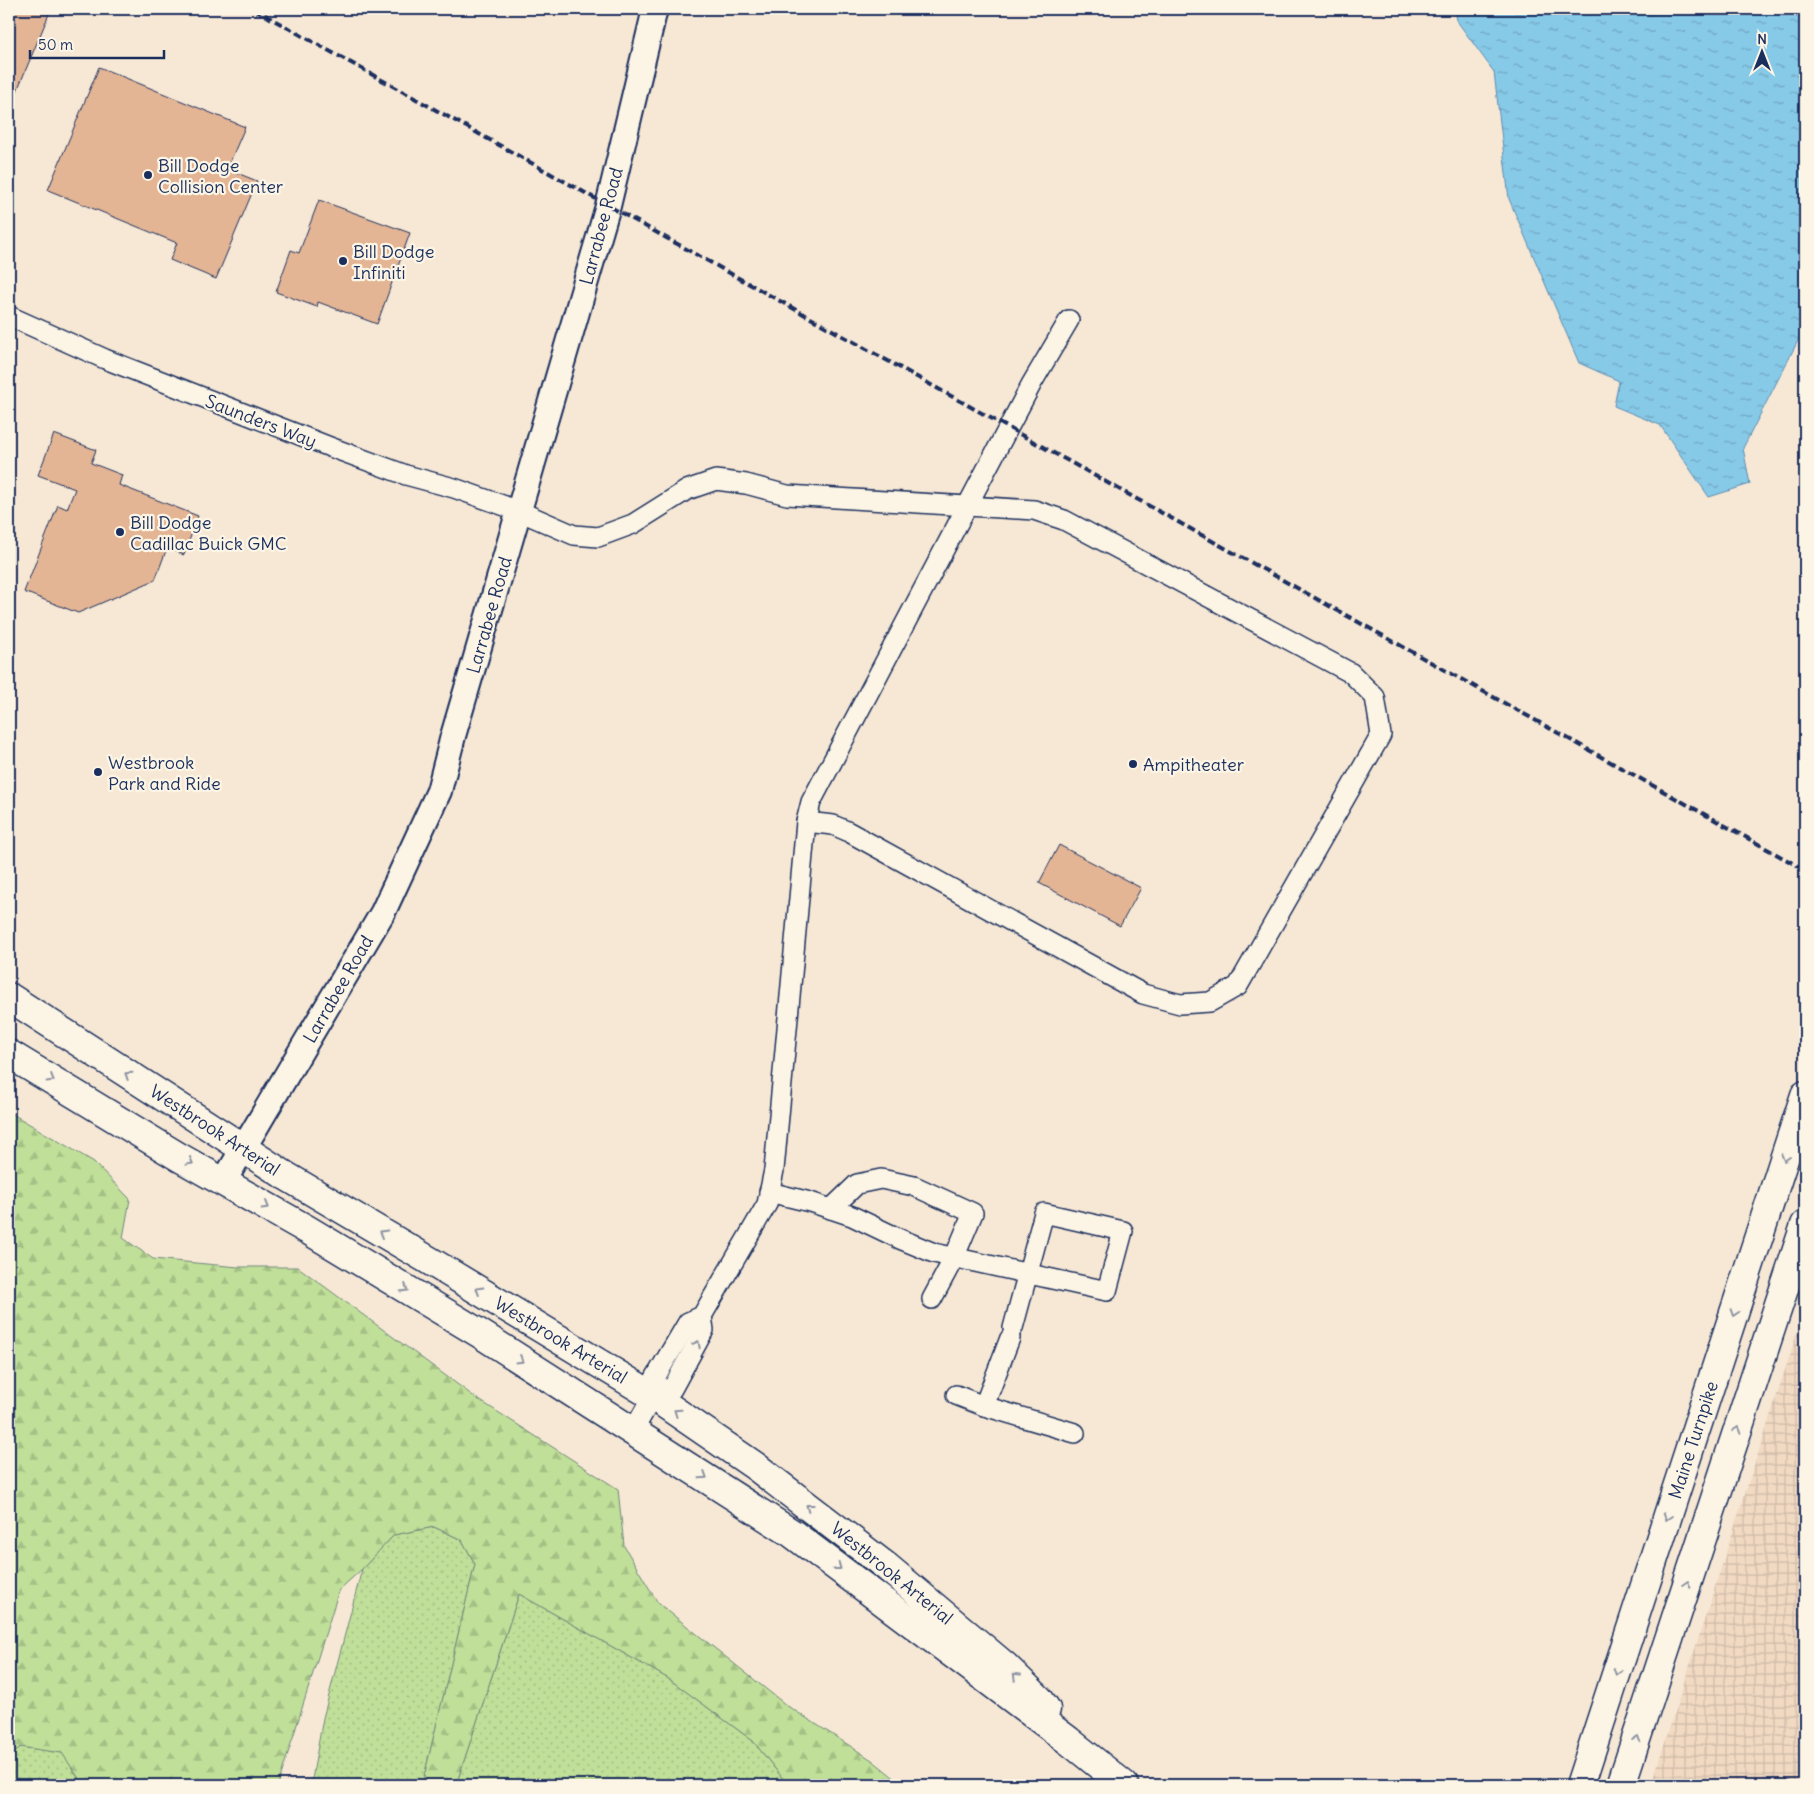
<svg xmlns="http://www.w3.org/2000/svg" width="1814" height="1794" font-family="Delius,sans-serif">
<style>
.industrial{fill:url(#industrial-grid)}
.grass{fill:url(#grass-dots);stroke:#6e877b}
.forest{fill:url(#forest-firs);stroke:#6e877b}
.water{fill:url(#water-ripples);stroke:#5c8cb1}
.building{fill:#e4b594;stroke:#1b2f5e}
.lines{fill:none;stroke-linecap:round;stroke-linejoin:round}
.minor-casing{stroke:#1b2f5e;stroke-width:22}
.major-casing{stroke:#1b2f5e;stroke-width:28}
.highway-casing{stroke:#1b2f5e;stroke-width:31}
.minor{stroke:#fcf5e5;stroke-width:19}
.major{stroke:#fcf5e5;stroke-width:24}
.highway{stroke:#fcf5e5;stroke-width:28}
.rail{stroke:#1b2f5e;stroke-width:4;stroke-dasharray:8 4;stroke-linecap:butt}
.oneway{stroke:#8c92a2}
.poi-dot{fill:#1b2f5e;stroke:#fcf5e5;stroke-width:2}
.labels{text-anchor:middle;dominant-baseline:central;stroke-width:4.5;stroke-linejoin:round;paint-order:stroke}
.poi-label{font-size:18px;fill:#1b2f5e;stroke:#fcf5e5;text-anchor:start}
.street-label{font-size:18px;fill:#1b2f5e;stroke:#fcf5e5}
</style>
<defs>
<pattern id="industrial-grid" width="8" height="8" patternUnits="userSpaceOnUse" patternTransform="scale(1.25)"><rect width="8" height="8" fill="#f1d9c2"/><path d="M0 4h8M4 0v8" fill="none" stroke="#cebba9"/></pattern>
<pattern id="grass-dots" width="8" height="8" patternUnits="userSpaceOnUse" patternTransform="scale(1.25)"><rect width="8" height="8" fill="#c0df98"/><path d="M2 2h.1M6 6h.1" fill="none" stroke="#a4c085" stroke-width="1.8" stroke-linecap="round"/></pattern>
<pattern id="forest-firs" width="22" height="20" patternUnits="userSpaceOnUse" patternTransform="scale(1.25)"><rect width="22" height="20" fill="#c0df98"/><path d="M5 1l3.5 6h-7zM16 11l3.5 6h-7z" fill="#a4c085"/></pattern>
<pattern id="water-ripples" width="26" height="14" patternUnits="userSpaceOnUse" patternTransform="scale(1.25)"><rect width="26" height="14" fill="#87cae8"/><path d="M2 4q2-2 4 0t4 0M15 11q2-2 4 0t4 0" fill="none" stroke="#6ea4bf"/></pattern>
</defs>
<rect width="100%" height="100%" fill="#f7e8d5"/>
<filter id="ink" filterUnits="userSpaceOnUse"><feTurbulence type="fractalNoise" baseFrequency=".02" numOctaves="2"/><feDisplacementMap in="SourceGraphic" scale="10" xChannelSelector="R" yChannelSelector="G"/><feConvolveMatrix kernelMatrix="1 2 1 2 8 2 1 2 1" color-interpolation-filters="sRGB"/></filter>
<g filter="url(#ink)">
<polygon class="industrial" points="1805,1308 1805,1785 1651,1785"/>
<g class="grass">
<polygon points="434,1527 462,1540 475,1564 422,1785 311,1785 323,1718 362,1569 394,1535"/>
<polygon points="519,1594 669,1679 753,1741 788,1785 456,1785"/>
<polygon points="20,1747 63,1753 80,1781 79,1785 9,1785 9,1759"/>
</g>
<polygon class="forest" points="9,1112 94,1162 130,1199 123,1238 153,1259 238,1267 298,1267 476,1398 618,1489 624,1546 658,1603 786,1705 872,1760 903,1785 788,1785 753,1741 669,1679 519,1594 456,1785 422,1785 475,1564 462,1540 434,1527 394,1535 362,1569 339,1590 278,1785 79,1785 80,1780 62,1753 20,1747 9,1759"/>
<polygon class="water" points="1455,9 1805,9 1805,327 1743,448 1750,484 1709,497 1660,425 1614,406 1619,381 1579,363 1509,199 1494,72 1457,21"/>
<g class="building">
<polygon points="9,9 37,9 49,14 9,110"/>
<polygon points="99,67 245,127 227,169 257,181 216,279 170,260 177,243 48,190"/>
<polygon points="319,200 410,233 377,324 318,302 317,307 276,292 291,250 299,253"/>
<polygon points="54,434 96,450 91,463 122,475 119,485 198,516 184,555 167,548 155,580 78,613 24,592 58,505 67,509 75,489 38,475"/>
<polygon points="1059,845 1141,888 1120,926 1039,883"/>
<polygon points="1785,1780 1801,1785 1783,1785"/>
</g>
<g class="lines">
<defs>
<g id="minor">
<polyline points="9,316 105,359 330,447 406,475 454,488 519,511 574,535 598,537 633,524 687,490 716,480 746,484 787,495 1034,510 1064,520 1351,673 1375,697 1381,735 1238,986 1210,1002 1180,1004 1143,994 847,831 833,825 806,822"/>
<polyline points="769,1192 810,1202 852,1216 900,1239 934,1253 1107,1291 1123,1231 1044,1213 1013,1328"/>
<polyline points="831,1209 857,1184 881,1179 914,1186 973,1213 954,1258 932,1299"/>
<polyline points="1010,1338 984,1406 1075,1433"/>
<polyline points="659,1389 655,1378 688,1322 702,1316 767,1204 774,1170 806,822 811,802 1032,383 1069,320"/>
<polyline points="956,1395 984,1406"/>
<polyline points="633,1431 653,1396 659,1389 672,1389 704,1330 702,1316"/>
</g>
<polyline id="major" points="224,1181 383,912 439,791 453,736 608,206 655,9"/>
<g id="highway">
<polyline points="9,997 286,1176 425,1258 653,1396 755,1466 887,1567 1005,1666 1039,1699 1046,1709"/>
<polyline points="9,1054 179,1157 308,1230 479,1333 793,1534 1069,1741 1124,1785"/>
<polyline points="1580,1785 1805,1095"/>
<polyline points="1621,1785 1805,1225"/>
</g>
</defs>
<use href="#minor" class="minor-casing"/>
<use href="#major" class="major-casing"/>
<use href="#highway" class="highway-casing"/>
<use href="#minor" class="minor"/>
<use href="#major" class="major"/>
<use href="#highway" class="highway"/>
<polyline class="rail" points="254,9 1805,870"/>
</g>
<defs><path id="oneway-chevron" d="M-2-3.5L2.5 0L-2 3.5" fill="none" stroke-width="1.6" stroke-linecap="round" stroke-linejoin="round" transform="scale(1.25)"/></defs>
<g class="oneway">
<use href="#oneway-chevron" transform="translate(128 1075) rotate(-147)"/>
<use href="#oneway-chevron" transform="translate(51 1079) rotate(31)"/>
<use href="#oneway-chevron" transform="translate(1785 1158) rotate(108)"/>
<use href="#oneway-chevron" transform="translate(190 1162) rotate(29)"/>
<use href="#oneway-chevron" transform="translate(266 1206) rotate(30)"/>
<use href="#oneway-chevron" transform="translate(383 1233) rotate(-150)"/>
<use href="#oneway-chevron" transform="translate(405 1289) rotate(31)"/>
<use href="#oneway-chevron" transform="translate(479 1290) rotate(-149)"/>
<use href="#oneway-chevron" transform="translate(1734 1313) rotate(108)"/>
<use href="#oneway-chevron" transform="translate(697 1344) rotate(-62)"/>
<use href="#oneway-chevron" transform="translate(520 1360) rotate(32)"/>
<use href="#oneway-chevron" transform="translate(677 1412) rotate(-145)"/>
<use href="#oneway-chevron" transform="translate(1737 1430) rotate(-72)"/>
<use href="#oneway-chevron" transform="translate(704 1476) rotate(33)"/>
<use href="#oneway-chevron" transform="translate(809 1507) rotate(-143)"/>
<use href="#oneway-chevron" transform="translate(1667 1517) rotate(108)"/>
<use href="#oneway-chevron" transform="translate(838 1567) rotate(37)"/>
<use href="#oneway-chevron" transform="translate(1687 1584) rotate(-72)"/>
<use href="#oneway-chevron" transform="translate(1617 1672) rotate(108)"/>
<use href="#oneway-chevron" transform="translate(1016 1676) rotate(-136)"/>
<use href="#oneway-chevron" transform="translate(1637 1739) rotate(-72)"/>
</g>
</g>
<g class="poi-dot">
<circle cx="148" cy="175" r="5"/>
<circle cx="343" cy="261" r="5"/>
<circle cx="120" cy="532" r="5"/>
<circle cx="1133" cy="764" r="5"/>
<circle cx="98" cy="772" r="5"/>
</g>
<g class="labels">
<g class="poi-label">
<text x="158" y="165">Bill Dodge<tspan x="158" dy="21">Collision Center</tspan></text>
<text x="353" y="251">Bill Dodge<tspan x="353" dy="21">Infiniti</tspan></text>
<text x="130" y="522">Bill Dodge<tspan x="130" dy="21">Cadillac Buick GMC</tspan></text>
<text x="108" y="762">Westbrook<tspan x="108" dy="21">Park and Ride</tspan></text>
<text x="1143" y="764">Ampitheater</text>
</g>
<g class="street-label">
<text transform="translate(601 226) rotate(-75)">Larrabee Road</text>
<text transform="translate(261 421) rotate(21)">Saunders Way</text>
<text transform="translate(489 615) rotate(-74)">Larrabee Road</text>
<text transform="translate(338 989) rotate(-60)">Larrabee Road</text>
<text transform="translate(215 1130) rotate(33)">Westbrook Arterial</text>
<text transform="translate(561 1340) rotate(31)">Westbrook Arterial</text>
<text transform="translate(1693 1440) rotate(-72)">Maine Turnpike</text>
<text transform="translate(892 1573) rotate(39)">Westbrook Arterial</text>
</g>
</g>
<rect width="1814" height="1794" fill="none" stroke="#fcf5e5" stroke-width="30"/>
<rect x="15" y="15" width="1784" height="1764" fill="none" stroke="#1b2f5e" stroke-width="2" filter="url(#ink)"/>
<g transform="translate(1762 52)" stroke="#fcf5e5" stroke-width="4" paint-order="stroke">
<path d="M0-4L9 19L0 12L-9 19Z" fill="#1b2f5e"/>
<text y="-8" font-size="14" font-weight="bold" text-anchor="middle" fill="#1b2f5e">N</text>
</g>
<path d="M30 50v8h134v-8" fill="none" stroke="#1b2f5e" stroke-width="2.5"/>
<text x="38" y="50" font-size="15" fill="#1b2f5e" stroke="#fcf5e5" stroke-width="4" paint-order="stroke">50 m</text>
</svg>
